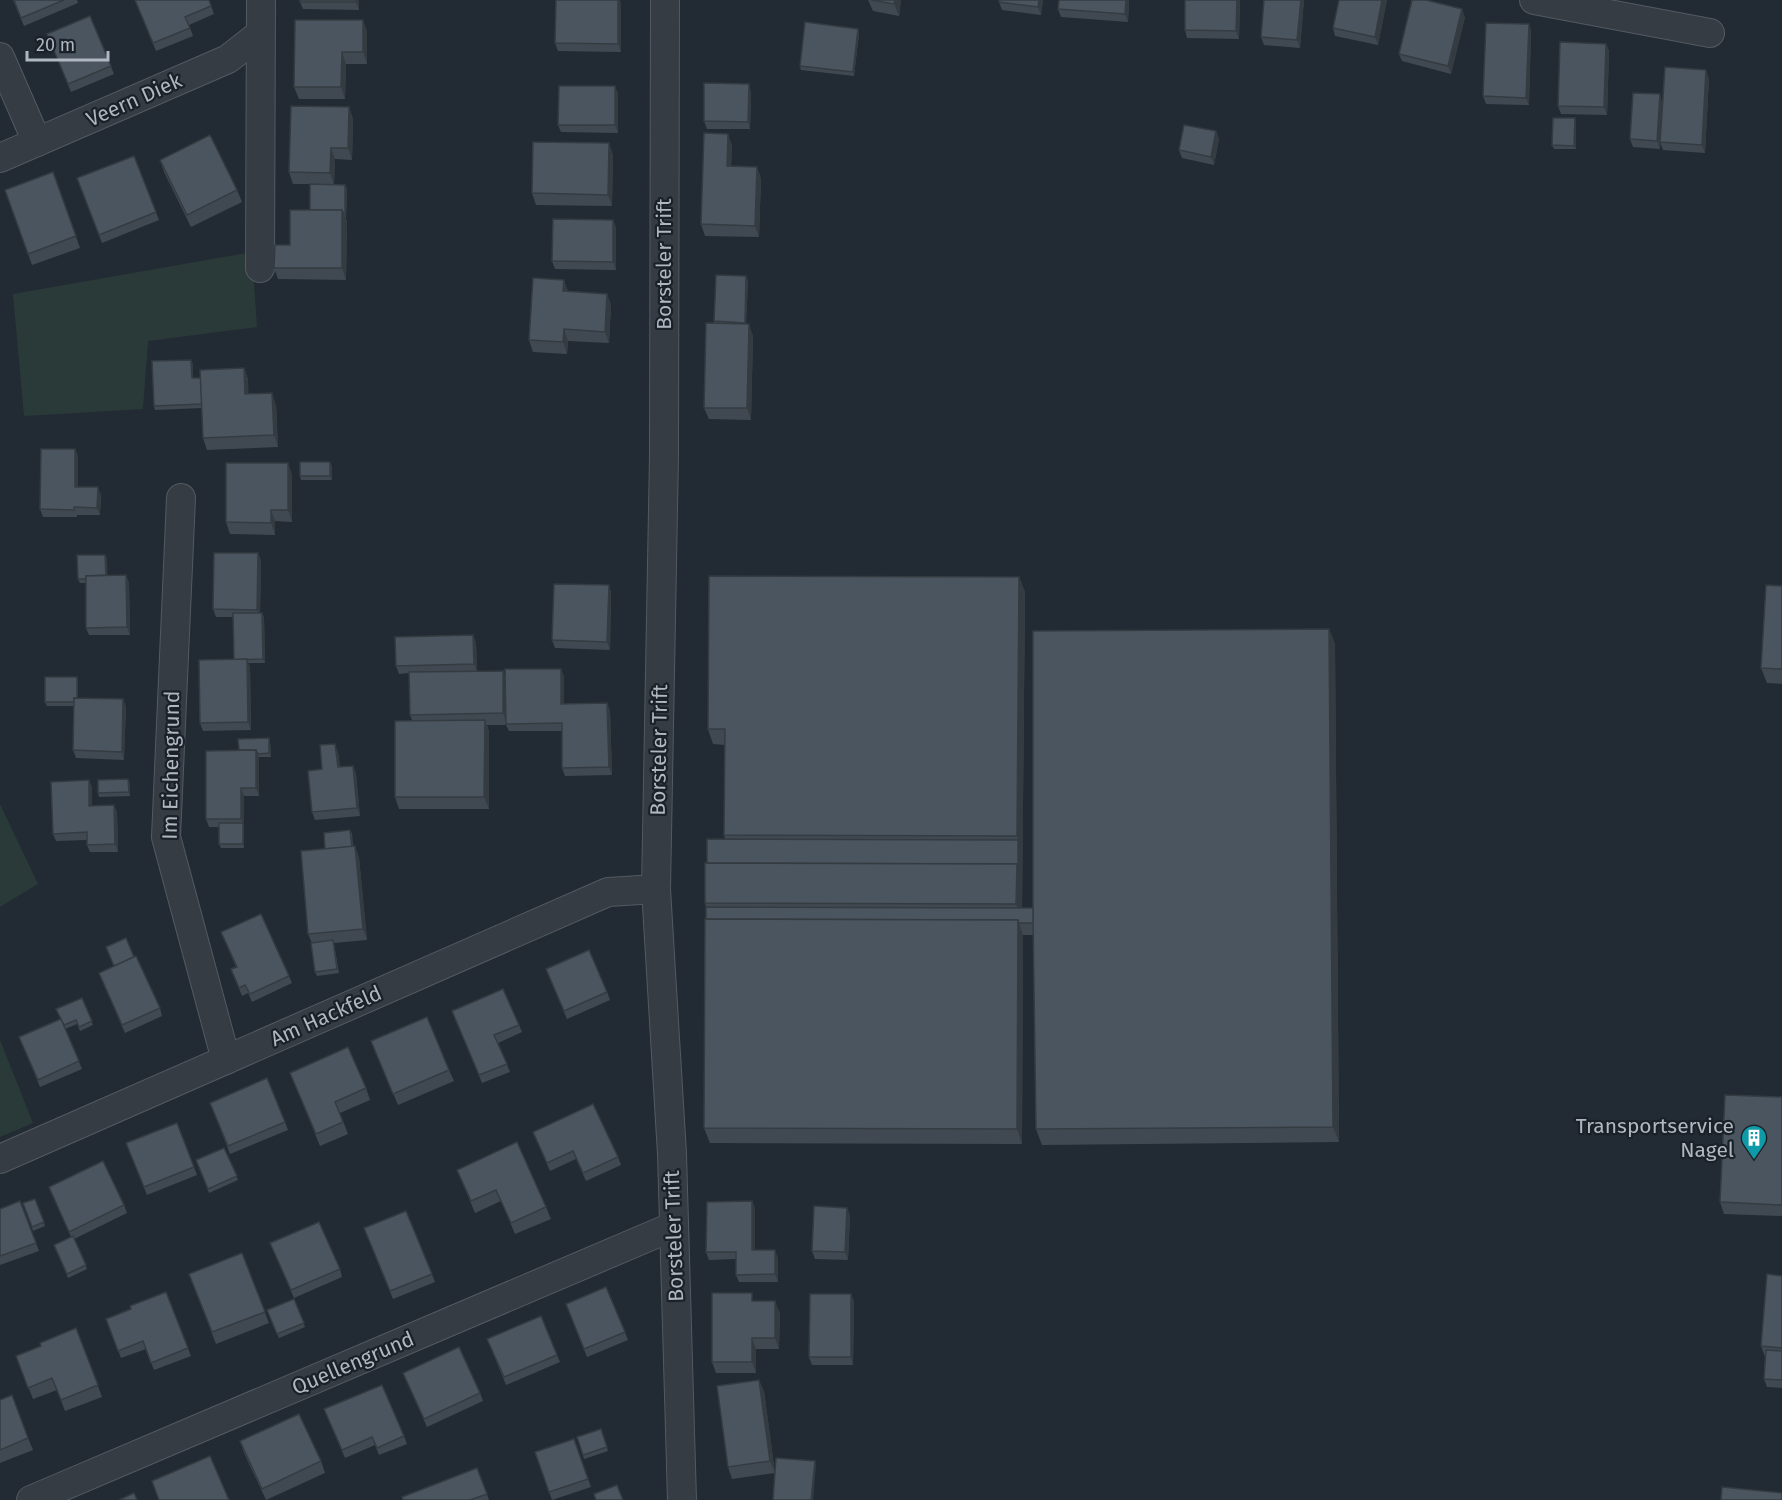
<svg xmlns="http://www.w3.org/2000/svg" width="1782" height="1500" font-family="'Fira Sans',sans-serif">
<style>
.green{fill:#2a3a39}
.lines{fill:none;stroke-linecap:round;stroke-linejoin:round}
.minor-casing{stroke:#535a62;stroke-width:30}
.minor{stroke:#353c44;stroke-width:28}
.wall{fill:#404952}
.shaded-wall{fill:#343c42}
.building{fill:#4b555f;stroke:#343c42;stroke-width:1.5}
.labels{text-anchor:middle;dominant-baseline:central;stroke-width:4.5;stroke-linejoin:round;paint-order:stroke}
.street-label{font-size:21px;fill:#afb7c1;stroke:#1b2129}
.poi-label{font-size:21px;fill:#afb7c1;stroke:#1b2129;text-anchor:end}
</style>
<rect width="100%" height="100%" fill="#222a33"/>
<g class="green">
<polygon points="252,252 257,327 148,341 143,409 24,416 13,294"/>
<polygon points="0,804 38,884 0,907"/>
<polygon points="0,1040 33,1123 0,1137"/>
</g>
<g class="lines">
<defs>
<g id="minor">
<polyline points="665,0 664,455 656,889 672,1154 682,1500"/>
<polyline points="1534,0 1710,33"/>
<polyline points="0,57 37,142"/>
<polyline points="0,158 228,59 260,34"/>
<polyline points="260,268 261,0"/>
<polyline points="181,498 166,837 226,1060"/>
<polyline points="0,1159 608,892 656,889"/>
<polyline points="31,1500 674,1226"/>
</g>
</defs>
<use href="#minor" class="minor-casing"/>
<use href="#minor" class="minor"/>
</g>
<g class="wall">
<polygon points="13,0 77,0 78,3 24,26"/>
<polygon points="135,0 209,0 214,14 189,25 193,36 156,51"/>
<polygon points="359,0 359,10 303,9 300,2"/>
<polygon points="868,0 901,0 899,16 873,11"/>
<polygon points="999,0 1043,0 1041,15 1002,10 999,2"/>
<polygon points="1129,0 1128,22 1061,17 1058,9"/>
<polygon points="1240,0 1239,39 1187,38 1185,30"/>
<polygon points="1264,0 1304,0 1300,48 1264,45 1261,37"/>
<polygon points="1339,0 1387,0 1378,45 1335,36 1333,28"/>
<polygon points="621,4 621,52 558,51 555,43"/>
<polygon points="90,16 114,74 71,92 50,41"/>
<polygon points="1465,17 1451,74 1402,61 1399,54"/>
<polygon points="1529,24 1531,32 1529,105 1486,104 1483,96"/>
<polygon points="858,29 859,33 854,76 801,70 800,66"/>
<polygon points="367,31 367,64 346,64 345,99 299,99 294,87"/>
<polygon points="1606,44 1609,51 1607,115 1561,114 1558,106"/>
<polygon points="1709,78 1705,153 1663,150 1660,142"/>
<polygon points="615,86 618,94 618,133 561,132 558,125"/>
<polygon points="751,92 750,129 707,129 704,121"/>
<polygon points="1662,102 1660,149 1633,147 1630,139"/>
<polygon points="349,107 353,119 352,160 335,159 334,184 345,185 347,189 346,218 345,218 347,221 346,280 278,279 274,268 290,245 310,210 310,184 293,184 289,172"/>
<polygon points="1576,122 1576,149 1554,149 1552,145"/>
<polygon points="1216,131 1219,139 1214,165 1182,158 1179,150"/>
<polygon points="732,145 731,166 757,167 761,179 759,237 705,236 701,224"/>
<polygon points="613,155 612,206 536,205 532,193"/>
<polygon points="134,156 159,220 102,243 77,178"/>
<polygon points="160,160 237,190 242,202 191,227 164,172"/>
<polygon points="53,172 80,248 32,265 5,190"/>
<polygon points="613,220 616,228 616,270 555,269 552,261"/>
<polygon points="748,280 746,324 753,336 751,420 709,419 704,408 714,324 714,321"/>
<polygon points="568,291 607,294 611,305 609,343 568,341 567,354 533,352 529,340"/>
<polygon points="193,364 193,378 201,378 244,368 248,379 248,394 276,405 278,447 207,450 203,438 202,408 155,410 154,406"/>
<polygon points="75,449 78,457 78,487 101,495 100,515 77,515 77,517 43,517 40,509"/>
<polygon points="288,463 292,475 292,522 275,521 275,535 230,534 226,522"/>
<polygon points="332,466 332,480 301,480 300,476"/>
<polygon points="258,553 261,561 260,613 262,613 264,617 265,663 248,663 250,667 251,730 203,731 200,723 234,660 233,617 216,617 213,609"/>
<polygon points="107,558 107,575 126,575 129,583 130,635 89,635 86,628 86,583 80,583 78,579"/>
<polygon points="1019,577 1025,592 1022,908 1033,908 1329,629 1335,644 1339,1142 1042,1145 1036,1129 1034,935 1023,935 1022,1144 710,1143 704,1128 706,907 705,903 707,863 725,839 724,835 725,745 713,744 708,729"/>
<polygon points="609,585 611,593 610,650 555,648 552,640"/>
<polygon points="1782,586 1782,684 1767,683 1761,668"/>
<polygon points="473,635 476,643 477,671 503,671 505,678 561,669 564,677 564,704 607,703 610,711 612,775 565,776 562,768 562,731 509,731 506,725 487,725 489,732 489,809 399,809 395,797 412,720 410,715 409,673 399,674 396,666"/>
<polygon points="78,681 78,698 123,699 126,707 124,760 76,758 73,750 74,706 47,706 45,702"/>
<polygon points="269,738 270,742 271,757 259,757 259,796 244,796 244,848 221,848 219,844 219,827 209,827 206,819 239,750"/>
<polygon points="338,752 340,767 353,766 356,774 360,816 315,820 312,812 322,769"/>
<polygon points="89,780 92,788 92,806 114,805 117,813 118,852 90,852 87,845 87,840 56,841 53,834"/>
<polygon points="130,783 130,796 99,797 98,793"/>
<polygon points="350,830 352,834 353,846 355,846 359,858 367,940 334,943 339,973 317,976 315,972 312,943 308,934 325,849"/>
<polygon points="221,932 289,976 292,983 252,1002 248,993 242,996 231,969 236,967"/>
<polygon points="546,969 607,992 610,1000 567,1019"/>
<polygon points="99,973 160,1008 162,1016 125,1033"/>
<polygon points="82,998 93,1025 80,1031 77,1024 65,1029 82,1069 40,1087 19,1037 60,1019"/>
<polygon points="455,1019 519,1025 522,1032 498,1043 510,1072 482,1083"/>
<polygon points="371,1041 449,1070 454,1081 398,1105"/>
<polygon points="290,1073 366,1088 370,1100 340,1113 348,1134 320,1146"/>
<polygon points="1782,1097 1782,1216 1724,1214 1720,1202"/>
<polygon points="210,1103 285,1122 288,1130 230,1154"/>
<polygon points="177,1123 197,1175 147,1195 126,1143"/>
<polygon points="533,1132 618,1157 621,1165 586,1181 576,1159 550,1171"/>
<polygon points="224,1148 238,1180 209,1193 196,1160"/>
<polygon points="457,1170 546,1207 551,1219 515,1234 501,1201 475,1213"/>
<polygon points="49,1187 124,1205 127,1213 74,1239 87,1269 68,1278 54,1245 71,1237"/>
<polygon points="35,1199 45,1226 33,1231 23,1203"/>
<polygon points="20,1201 39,1251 0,1265 0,1209"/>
<polygon points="752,1201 755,1209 755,1250 778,1258 778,1282 739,1282 736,1275 736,1259 709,1260 706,1252"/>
<polygon points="847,1208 850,1216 848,1260 815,1259 812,1251"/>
<polygon points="406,1211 435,1282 393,1299 364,1228"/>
<polygon points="270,1243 340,1269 342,1277 294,1298"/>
<polygon points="242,1253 269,1323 216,1344 189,1274"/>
<polygon points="1782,1276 1782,1388 1767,1387 1764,1379 1765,1357 1761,1346"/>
<polygon points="166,1292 191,1356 154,1370 146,1349 121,1358 106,1319 131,1309"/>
<polygon points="851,1294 854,1302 853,1365 812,1365 809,1357"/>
<polygon points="294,1299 305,1327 279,1338 267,1310"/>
<polygon points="755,1301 780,1313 779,1349 756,1349 756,1373 716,1373 712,1362"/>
<polygon points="566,1304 625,1332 628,1340 587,1357"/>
<polygon points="76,1328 102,1397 65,1411 57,1390 33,1399 16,1356 41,1346"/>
<polygon points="490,1346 557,1355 560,1362 506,1385"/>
<polygon points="403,1373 480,1393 483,1401 427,1427"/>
<polygon points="764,1391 775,1473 732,1479 728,1467"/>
<polygon points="0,1400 28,1438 33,1450 0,1463"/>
<polygon points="324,1409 404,1436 407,1444 379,1455 375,1445 345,1458"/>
<polygon points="601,1429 608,1451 584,1459 577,1437"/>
<polygon points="574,1439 591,1487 552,1500 535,1452"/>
<polygon points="240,1441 321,1461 325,1473 266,1500 244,1453"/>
<polygon points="477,1468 489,1500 403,1500"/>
</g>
<g class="shaded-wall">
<polygon points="356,0 359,0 359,10 356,2"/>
<polygon points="618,0 620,0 621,4 621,52 618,44"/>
<polygon points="895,0 901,0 899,16 894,4"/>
<polygon points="1039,0 1043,0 1041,15 1038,7"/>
<polygon points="1126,0 1129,0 1128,22 1125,14"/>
<polygon points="1237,0 1240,0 1239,39 1236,31"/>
<polygon points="1301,0 1304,0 1300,48 1297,40"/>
<polygon points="1382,0 1387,0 1378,45 1375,37"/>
<polygon points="1462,9 1465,17 1451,74 1448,66"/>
<polygon points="363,20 367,31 367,64 363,52"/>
<polygon points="1529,24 1531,32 1529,105 1526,98"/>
<polygon points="858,29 859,33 854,76 853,72"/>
<polygon points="1606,44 1609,51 1607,115 1604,107"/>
<polygon points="342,52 346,64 345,99 341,87"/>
<polygon points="1706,70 1709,78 1705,153 1702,145"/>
<polygon points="749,84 751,92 750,129 748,122"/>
<polygon points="615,86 618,94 618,133 615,125"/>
<polygon points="1660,94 1662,102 1660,149 1657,141"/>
<polygon points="349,107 353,119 352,160 348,148"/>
<polygon points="1575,118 1576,122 1576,149 1574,146"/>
<polygon points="1216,131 1219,139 1214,165 1211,157"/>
<polygon points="728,134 732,145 731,178 727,166"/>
<polygon points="609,143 613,155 612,206 608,195"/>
<polygon points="331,148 335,159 334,185 330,173"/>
<polygon points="757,167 761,179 759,237 755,226"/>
<polygon points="345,185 347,189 346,218 345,214"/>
<polygon points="342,210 347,221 346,280 342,268"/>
<polygon points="613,220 616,228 616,270 613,262"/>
<polygon points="746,276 748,280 746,327 745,323"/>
<polygon points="564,280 568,291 563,291"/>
<polygon points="607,294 611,305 609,343 605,332"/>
<polygon points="749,324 753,336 751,420 747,408"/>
<polygon points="564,329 568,341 567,354 563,342"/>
<polygon points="191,360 193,364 193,382 192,378"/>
<polygon points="244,368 248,379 249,406 245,394"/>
<polygon points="272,393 276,405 278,447 274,435"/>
<polygon points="75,449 78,457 78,495 75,487"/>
<polygon points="330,462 332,466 332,480 330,476"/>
<polygon points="288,463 292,475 292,522 288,510"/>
<polygon points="98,487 101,495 100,515 97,508"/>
<polygon points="271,510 275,521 275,535 271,523"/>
<polygon points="258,553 261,561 260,617 257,610"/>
<polygon points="105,555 107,558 108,583 106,579"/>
<polygon points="126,575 129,583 130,635 127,627"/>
<polygon points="1019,577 1025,592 1022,919 1016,904 1018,840 1017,836"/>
<polygon points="609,585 611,593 610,650 607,642"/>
<polygon points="262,613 264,617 265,663 263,659"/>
<polygon points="1329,629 1335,644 1339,1142 1333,1127"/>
<polygon points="473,635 476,643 477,672 474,664"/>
<polygon points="247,659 250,667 251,730 248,722"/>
<polygon points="561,669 564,677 564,712 561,704"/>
<polygon points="503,671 507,682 507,725 503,713"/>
<polygon points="77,677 78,681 78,706 77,702"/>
<polygon points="123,699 126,707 124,760 122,752"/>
<polygon points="607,703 610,711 612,775 609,767"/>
<polygon points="485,720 489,732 489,809 484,797"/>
<polygon points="269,738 270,742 271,757 269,753"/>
<polygon points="335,744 338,752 341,775 338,767"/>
<polygon points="256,750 259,757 259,796 256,788"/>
<polygon points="353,766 356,774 360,816 357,808"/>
<polygon points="128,779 130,783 130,796 129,792"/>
<polygon points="89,780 92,788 92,814 89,806"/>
<polygon points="241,788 244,796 244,848 243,844 243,823 241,819"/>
<polygon points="114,805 117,813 118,852 115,844"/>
<polygon points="355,846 359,858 367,940 363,929"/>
<polygon points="1018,920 1023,935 1022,1144 1017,1129"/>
<polygon points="752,1201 755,1209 755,1258 752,1250"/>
<polygon points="847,1208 850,1216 848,1260 845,1252"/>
<polygon points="775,1250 778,1258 778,1282 775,1274"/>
<polygon points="851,1294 854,1302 853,1365 851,1357"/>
<polygon points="775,1301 780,1313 779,1349 775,1338"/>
<polygon points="752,1338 756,1349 756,1373 752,1362"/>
<polygon points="759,1380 764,1391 775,1473 770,1461"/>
<polygon points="815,1461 816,1465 813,1500 811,1500"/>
</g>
<g class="building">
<polygon points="14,0 64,0 21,18"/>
<polygon points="135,0 209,0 211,6 185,17 190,28 153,43"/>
<rect x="300" y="0" width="56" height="2"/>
<polygon points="556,0 618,0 618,44 555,43"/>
<polygon points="871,0 895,0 894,4"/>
<polygon points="999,0 1039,0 1038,7 999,2"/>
<polygon points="1059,0 1126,0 1125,14 1058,9"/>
<polygon points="1185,0 1237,0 1236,31 1185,30"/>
<polygon points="1264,0 1301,0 1297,40 1261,37"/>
<polygon points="1339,0 1382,0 1375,37 1333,28"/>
<polygon points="1412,0 1426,0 1462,9 1448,66 1399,54"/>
<polygon points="90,16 111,66 68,84 47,34"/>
<polygon points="295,20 363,20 363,52 342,52 341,87 294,87"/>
<polygon points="805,22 858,29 853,72 800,66"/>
<polygon points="1486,23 1529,24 1526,98 1483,96"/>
<polygon points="1560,42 1606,44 1604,107 1558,106"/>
<polygon points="1665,67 1706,70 1702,145 1660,142"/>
<polygon points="704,83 749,84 748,122 704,121"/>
<polygon points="559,86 615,86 615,125 558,125"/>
<polygon points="1633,93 1660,94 1657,141 1630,139"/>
<polygon points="291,106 349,107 348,148 331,148 330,173 289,172"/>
<polygon points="1553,118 1575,118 1574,146 1552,145"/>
<polygon points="1184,125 1216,131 1211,157 1179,150"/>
<polygon points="704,133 728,134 727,166 757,167 755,226 701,224"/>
<polygon points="210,135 237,190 187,215 160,160"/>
<polygon points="533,142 609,143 608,195 532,193"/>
<polygon points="134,156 156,212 99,235 77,178"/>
<polygon points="53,172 76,236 28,254 5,190"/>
<polygon points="310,184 345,185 345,214 344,214 342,210 310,210"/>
<polygon points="290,210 342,210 342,268 274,268 275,245 290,245"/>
<polygon points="553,219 613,220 613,262 552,261"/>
<polygon points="716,275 746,276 745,323 714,321"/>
<polygon points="533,278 564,280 563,291 607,294 605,332 564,329 563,342 529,340"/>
<polygon points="706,323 749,324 747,408 704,408"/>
<polygon points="191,360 192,378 201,378 202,404 154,406 152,361"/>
<polygon points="244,368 245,394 272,393 274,435 203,438 200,370"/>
<polygon points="41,449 75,449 75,487 98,487 97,508 74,507 74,510 40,509"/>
<rect x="300" y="462" width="30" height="14"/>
<polygon points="226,463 288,463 288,510 271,510 271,523 226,522"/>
<polygon points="214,553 258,553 257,610 213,609"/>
<polygon points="77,555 105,555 106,575 86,576 86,579 78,579"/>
<polygon points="126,575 127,627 86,628 86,576"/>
<polygon points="709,576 1019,577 1017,836 724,835 725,729 708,729"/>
<polygon points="554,584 609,585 607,642 552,640"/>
<polygon points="1766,585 1782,586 1782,669 1761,668"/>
<polygon points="233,613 262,613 263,659 234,660"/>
<polygon points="1329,629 1333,1127 1036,1129 1033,920 1033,631"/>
<polygon points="473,635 474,664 396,666 395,637"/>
<polygon points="247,659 248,722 200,723 199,660"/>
<polygon points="505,669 561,669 561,704 607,703 609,767 562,768 562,723 506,724"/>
<polygon points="503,671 503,713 410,715 409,672"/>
<polygon points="45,677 77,677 77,698 74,698 74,702 45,702"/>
<polygon points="74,698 123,699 122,752 73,750"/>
<polygon points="485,720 484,797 395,797 395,721"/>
<polygon points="269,738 269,753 258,754 256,750 239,750 238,739"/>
<polygon points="335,744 338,767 353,766 357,808 312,812 308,771 322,769 320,745"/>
<polygon points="256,750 256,788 241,788 241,819 206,819 206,751"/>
<polygon points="128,779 129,792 98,793 98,780"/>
<polygon points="89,780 89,806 114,805 115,844 87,845 87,832 53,834 51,782"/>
<rect x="219" y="823" width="24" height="21"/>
<polygon points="350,830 352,847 325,849 324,833"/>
<polygon points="707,839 1018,840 1018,868 1017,864 707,863"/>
<polygon points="355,846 363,929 308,934 301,851"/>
<polygon points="705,863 1017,864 1016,904 705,903"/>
<polygon points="706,907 1033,908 1033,923 1019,923 1018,920 706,919"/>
<polygon points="261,914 289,976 250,994 245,985 239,988 231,969 237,967 221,932"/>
<polygon points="705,919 1018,920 1017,1129 704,1128"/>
<polygon points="126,938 134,957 114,966 106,947"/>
<polygon points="333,940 337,969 315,972 311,943"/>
<polygon points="589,950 607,992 564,1011 546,969"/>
<polygon points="136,956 160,1008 122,1025 99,973"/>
<polygon points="503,989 519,1025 494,1035 507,1064 479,1075 452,1011"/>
<polygon points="82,998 92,1021 79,1027 76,1020 64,1025 56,1009"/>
<polygon points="427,1017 449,1070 393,1094 371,1041"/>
<polygon points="61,1019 79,1061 38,1080 19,1037"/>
<polygon points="348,1047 366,1088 335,1102 343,1122 316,1134 290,1073"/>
<polygon points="267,1078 285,1122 228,1146 210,1103"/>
<polygon points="1725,1095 1782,1097 1782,1205 1720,1202"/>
<polygon points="593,1104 618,1157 583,1173 573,1151 547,1163 533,1132"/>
<polygon points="177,1123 194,1167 144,1187 126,1143"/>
<polygon points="517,1142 546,1207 511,1223 496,1190 471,1201 457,1170"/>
<polygon points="224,1148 237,1176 208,1189 196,1160"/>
<polygon points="103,1161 124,1205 69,1232 49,1187"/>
<polygon points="35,1199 44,1222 32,1227 23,1203"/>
<polygon points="20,1201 36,1243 0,1256 0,1209"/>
<polygon points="752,1201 752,1250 775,1250 775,1274 736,1275 736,1252 706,1252 707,1202"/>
<polygon points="814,1206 847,1208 845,1252 812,1251"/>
<polygon points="406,1211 432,1274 390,1291 364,1228"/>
<polygon points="319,1222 340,1269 291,1290 270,1243"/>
<polygon points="73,1236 86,1265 67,1274 54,1245"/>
<polygon points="242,1253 265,1312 212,1332 189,1274"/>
<polygon points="1767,1274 1782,1276 1782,1348 1761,1346"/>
<polygon points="606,1287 625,1332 584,1349 566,1304"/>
<polygon points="166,1292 188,1348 151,1363 143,1341 118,1351 106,1319 131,1309 130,1306"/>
<polygon points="712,1293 752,1293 752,1301 775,1301 775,1338 752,1338 752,1362 712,1362"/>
<polygon points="810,1294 851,1294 851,1357 809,1357"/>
<polygon points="294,1299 304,1323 277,1334 267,1310"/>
<polygon points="541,1316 557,1355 504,1377 487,1339"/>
<polygon points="76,1328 98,1385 61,1400 52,1378 28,1388 16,1356 41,1346 40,1343"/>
<polygon points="459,1347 480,1393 424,1419 403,1373"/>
<polygon points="1766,1350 1782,1351 1782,1380 1764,1379"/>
<polygon points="759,1380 770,1461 728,1467 717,1386"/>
<polygon points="382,1385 404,1436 377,1448 372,1437 342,1450 324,1409"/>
<polygon points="12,1395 28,1438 0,1450 0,1400"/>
<polygon points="299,1414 321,1461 262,1489 240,1441"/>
<polygon points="601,1429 607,1447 583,1455 577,1437"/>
<polygon points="574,1439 588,1479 549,1492 535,1452"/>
<polygon points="210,1456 229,1500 159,1500 152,1481"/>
<polygon points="776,1458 815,1461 811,1500 773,1500"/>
<polygon points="477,1468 487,1494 470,1500 403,1500 402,1497"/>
<polygon points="617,1485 623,1500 596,1500 594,1494"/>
<polygon points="1722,1487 1782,1493 1782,1500 1721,1500"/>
<polygon points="134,1493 137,1500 119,1500"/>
</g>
<defs>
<symbol id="building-pin" viewBox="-11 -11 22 30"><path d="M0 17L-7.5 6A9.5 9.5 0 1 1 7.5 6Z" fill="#0f9aa8" stroke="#1b2129"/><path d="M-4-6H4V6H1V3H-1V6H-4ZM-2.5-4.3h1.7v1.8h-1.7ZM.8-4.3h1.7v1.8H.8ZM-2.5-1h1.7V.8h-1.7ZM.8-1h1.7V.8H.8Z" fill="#fff"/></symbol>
</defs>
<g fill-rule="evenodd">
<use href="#building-pin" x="1739" y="1123" width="30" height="40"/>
</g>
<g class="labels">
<g class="street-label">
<text transform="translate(134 100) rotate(-24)">Veern Diek</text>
<text transform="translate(664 264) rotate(-90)">Borsteler Trift</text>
<text transform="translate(659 750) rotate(-89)">Borsteler Trift</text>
<text transform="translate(171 765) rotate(-89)">Im Eichengrund</text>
<text transform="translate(326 1016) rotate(-24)">Am Hackfeld</text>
<text transform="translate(674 1236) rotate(-92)">Borsteler Trift</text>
<text transform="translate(353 1363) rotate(-23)">Quellengrund</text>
</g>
<g class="poi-label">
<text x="1734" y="1126">Transportservice<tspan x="1734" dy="24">Nagel</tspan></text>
</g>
</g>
<path d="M27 51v9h81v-9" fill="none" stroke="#afb7c1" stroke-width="3"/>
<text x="36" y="51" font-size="18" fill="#afb7c1" stroke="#1b2129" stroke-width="4.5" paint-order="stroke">20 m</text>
</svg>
